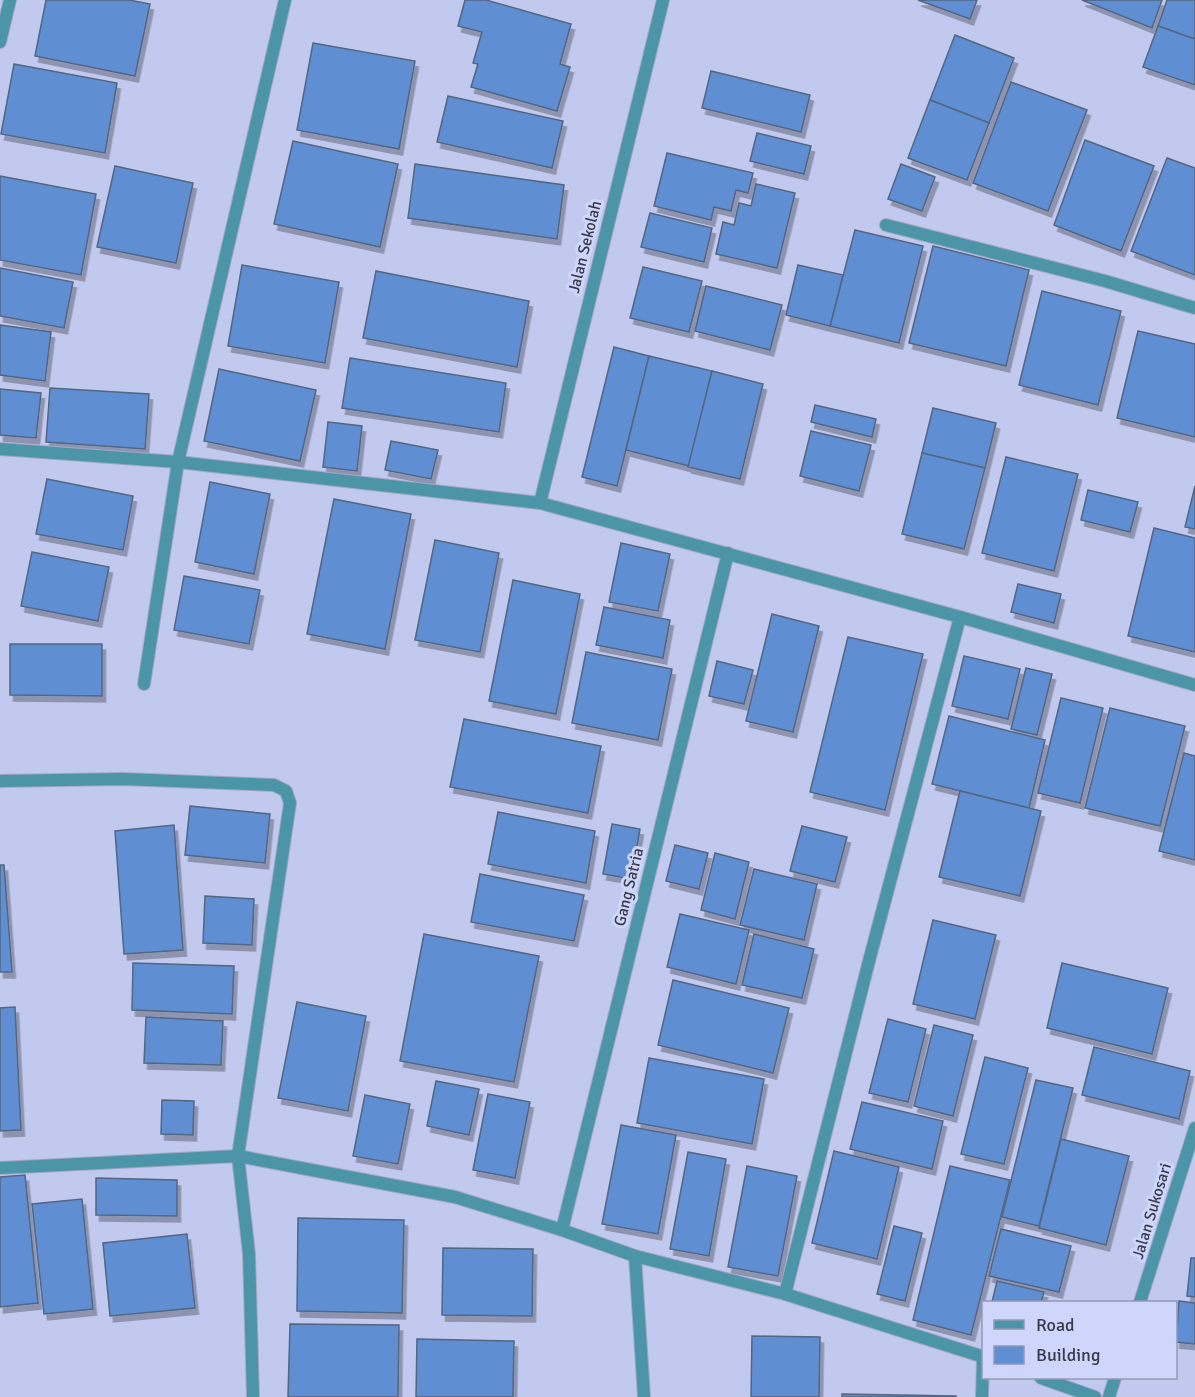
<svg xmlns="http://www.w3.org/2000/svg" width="1195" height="1397" font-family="Signika,sans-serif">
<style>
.building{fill:#608ed2;stroke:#526683;stroke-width:1.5;filter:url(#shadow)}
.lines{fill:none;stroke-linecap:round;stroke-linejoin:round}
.street-casing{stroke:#a1a7c7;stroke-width:14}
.street{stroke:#4c95a9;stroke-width:12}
.labels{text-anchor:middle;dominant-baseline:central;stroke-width:6;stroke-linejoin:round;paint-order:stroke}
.street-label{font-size:16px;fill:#383a4a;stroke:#cfd6fc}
</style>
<defs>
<filter id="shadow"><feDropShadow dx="3.5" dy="6" stdDeviation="0" flood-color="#0004"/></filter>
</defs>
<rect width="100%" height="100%" fill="#c2c9ee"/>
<g class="building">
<polygon points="46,0 129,0 150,4 135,76 35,56"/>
<polygon points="465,0 486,0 571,24 560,64 570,67 557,111 471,87 478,64 473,63 482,32 458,26"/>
<polygon points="918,0 977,0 970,19"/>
<polygon points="1082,0 1162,0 1152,28"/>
<polygon points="1167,0 1195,0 1195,39 1158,26"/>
<polygon points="1158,26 1195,39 1195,85 1143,67"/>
<polygon points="955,35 1014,58 989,123 930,100"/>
<polygon points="313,43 415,61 399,149 297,130"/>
<polygon points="14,64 117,83 105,153 1,134"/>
<polygon points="711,71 810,95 801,132 702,108"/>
<polygon points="1011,82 1087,110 1048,211 973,183"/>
<polygon points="448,96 563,121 552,168 437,142"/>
<polygon points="930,100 989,123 967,180 908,158"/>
<polygon points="757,133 811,146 804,174 750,161"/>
<polygon points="1085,140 1154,166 1121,251 1054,225"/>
<polygon points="293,141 398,164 380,247 274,224"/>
<polygon points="667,153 753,173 748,193 736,190 731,211 714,207 711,220 654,206"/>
<polygon points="1167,158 1195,168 1195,275 1131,251"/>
<polygon points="415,164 564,185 557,239 408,218"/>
<polygon points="901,164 935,177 922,211 888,199"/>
<polygon points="115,166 193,183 176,263 97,247"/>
<polygon points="0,176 96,194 81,275 0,260"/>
<polygon points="756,184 795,193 777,268 716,254 723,222 734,225 739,203 751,206"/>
<polygon points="650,213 712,228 704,262 641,247"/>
<polygon points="855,230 923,246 899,343 830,326"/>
<polygon points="933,246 1029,270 1006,366 909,343"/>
<polygon points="242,265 339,282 325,363 228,346"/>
<polygon points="798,265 843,275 830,326 786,315"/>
<polygon points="643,267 702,281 689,332 630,318"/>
<polygon points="0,268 73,282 64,328 0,316"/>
<polygon points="376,271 529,301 517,367 363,338"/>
<polygon points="706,286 782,305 770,350 695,331"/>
<polygon points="1042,291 1121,311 1098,405 1019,385"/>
<polygon points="0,325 51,332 45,381 0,375"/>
<polygon points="1138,331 1195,344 1195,437 1117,418"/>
<polygon points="614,347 649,356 617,486 582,477"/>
<polygon points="649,356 712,371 689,466 626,450"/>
<polygon points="350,358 506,383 499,432 342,408"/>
<polygon points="219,369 316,390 300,461 204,441"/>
<polygon points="712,371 763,384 740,479 688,467"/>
<polygon points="50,388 149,394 145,449 46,442"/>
<polygon points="0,389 41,393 36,438 0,435"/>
<polygon points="815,405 876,419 872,437 811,422"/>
<polygon points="933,408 996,423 985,468 922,453"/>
<polygon points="328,422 362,426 357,471 323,467"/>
<polygon points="811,431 871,445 859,491 800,476"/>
<polygon points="391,441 438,450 431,479 385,470"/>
<polygon points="922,453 985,468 964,549 902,534"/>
<polygon points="1006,457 1078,474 1054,571 982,553"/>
<polygon points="47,479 133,496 123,550 36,534"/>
<polygon points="210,482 270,494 254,574 195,562"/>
<polygon points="1195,486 1195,529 1185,527"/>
<polygon points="1088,490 1138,502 1130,532 1081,520"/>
<polygon points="334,499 411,514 385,649 307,634"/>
<polygon points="1154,528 1195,538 1195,652 1128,636"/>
<polygon points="435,540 499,553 480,652 415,640"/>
<polygon points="621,543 670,554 658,611 609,602"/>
<polygon points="32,552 109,567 98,621 21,606"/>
<polygon points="184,576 260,590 249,644 174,630"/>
<polygon points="513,580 580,594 556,714 489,701"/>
<polygon points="1018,584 1061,594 1054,623 1011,612"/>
<polygon points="604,607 670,620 663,658 596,645"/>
<polygon points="772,614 819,626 793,732 746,721"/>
<polygon points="848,637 923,654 885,810 810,792"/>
<polygon points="10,644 102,644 102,696 10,695"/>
<polygon points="586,652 672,669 658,740 572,723"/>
<polygon points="964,656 1020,669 1008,719 952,706"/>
<polygon points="717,661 753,670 744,704 709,696"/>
<polygon points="1026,668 1052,674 1037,735 1011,729"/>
<polygon points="1061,698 1103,708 1080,803 1038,793"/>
<polygon points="1110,708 1185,726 1160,826 1085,808"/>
<polygon points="949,716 1045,740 1029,808 932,784"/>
<polygon points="464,719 601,746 588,813 450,787"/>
<polygon points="1184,753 1195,756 1195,860 1159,851"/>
<polygon points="960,791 1041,811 1020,896 939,877"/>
<polygon points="190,806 270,814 265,863 185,855"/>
<polygon points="498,812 595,831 586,883 488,864"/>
<polygon points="612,824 640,829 631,879 603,874"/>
<polygon points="174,825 183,950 124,954 115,831"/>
<polygon points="802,826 847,837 835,882 790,871"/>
<polygon points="675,845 708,853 699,889 666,881"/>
<polygon points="715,853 749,862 735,919 701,910"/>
<polygon points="0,865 4,865 12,972 0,972"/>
<polygon points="754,869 817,884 804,940 740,925"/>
<polygon points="480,874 584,895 574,941 471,922"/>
<polygon points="205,896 254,899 252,945 203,943"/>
<polygon points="680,914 749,930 736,984 667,967"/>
<polygon points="933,920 996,935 975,1019 913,1004"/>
<polygon points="424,934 539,956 514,1082 400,1061"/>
<polygon points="754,934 814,949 802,998 742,985"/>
<polygon points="133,963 234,966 232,1014 132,1010"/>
<polygon points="1062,963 1168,988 1152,1054 1047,1028"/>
<polygon points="673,980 789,1008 773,1073 658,1045"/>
<polygon points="297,1002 366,1016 348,1111 278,1098"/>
<polygon points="15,1007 21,1130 0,1131 0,1008"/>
<polygon points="146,1017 223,1021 221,1065 144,1063"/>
<polygon points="888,1019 926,1029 908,1102 869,1093"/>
<polygon points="934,1025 973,1035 953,1116 914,1106"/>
<polygon points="1094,1047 1190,1071 1179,1119 1082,1095"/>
<polygon points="985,1057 1028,1068 1004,1164 961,1154"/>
<polygon points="649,1058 764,1079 752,1144 637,1123"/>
<polygon points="1036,1080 1073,1088 1039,1226 1002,1217"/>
<polygon points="436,1081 479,1089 469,1135 427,1126"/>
<polygon points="488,1094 530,1102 515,1178 473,1170"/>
<polygon points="365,1095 410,1104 398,1164 353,1156"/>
<polygon points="162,1100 194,1101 193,1135 161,1134"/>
<polygon points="862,1102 943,1121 932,1169 850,1149"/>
<polygon points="621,1125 676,1135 658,1234 602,1224"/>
<polygon points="1061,1139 1129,1156 1106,1245 1039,1228"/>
<polygon points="834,1151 899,1167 877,1259 812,1243"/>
<polygon points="688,1152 726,1159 709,1256 670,1249"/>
<polygon points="747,1166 797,1176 778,1276 728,1267"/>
<polygon points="950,1166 1010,1180 971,1335 913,1320"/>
<polygon points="25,1175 38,1303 0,1307 0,1177"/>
<polygon points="96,1178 177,1180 177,1216 96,1215"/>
<polygon points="82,1199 93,1309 44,1314 32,1204"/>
<polygon points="298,1218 404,1220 402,1313 297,1311"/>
<polygon points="894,1226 922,1233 905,1301 877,1294"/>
<polygon points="1001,1229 1071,1246 1059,1292 989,1276"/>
<polygon points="187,1234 195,1308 110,1316 103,1243"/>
<polygon points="443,1248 533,1249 532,1316 442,1315"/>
<polygon points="1191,1258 1195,1258 1195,1297 1187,1296"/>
<polygon points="997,1281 1044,1292 1041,1302 992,1302"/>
<polygon points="1179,1301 1195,1303 1195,1344 1176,1342"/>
<polygon points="290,1324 399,1325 398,1397 288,1397"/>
<polygon points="752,1336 820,1337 819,1397 751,1397"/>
<polygon points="417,1339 514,1341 513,1397 416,1397"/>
<polygon points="842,1394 956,1396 956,1397 842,1397"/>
</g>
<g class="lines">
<defs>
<g id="street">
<polyline points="0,42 10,0"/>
<polyline points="886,225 1105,281 1195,308"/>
<polyline points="0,449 178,462 540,503 960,617 1195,685"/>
<polyline points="540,503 663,0"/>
<polyline points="144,684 178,462 285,0"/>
<polyline points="0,781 123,779 274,785 286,791 290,803 238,1156 249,1254 253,1397"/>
<polyline points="0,1168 238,1156 455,1197 562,1230 635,1256 785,1294 984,1357"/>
<polyline points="562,1230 728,553"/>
<polyline points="635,1256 644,1397"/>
<polyline points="785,1294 869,961 960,617"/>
<polyline points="1140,1302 1195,1128"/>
<polyline points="1041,1378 1095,1397"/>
<polyline points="982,1397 983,1356"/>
<polyline points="1109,1397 1115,1378"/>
</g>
</defs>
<use href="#street" class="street-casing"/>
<use href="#street" class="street"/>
</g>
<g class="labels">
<g class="street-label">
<text transform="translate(585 247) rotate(-76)">Jalan Sekolah</text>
<text transform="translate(629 887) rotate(-76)">Gang Satria</text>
<text transform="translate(1152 1211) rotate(-73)">Jalan Sukosari</text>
</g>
</g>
<rect x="982" y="1301" width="195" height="78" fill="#cfd6fc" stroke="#9398b5" stroke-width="1.5"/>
<rect x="994" y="1320" width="30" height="9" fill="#4c95a9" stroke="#9398b5" stroke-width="1.5"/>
<text x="1036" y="1331" font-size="18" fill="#383a4a">Road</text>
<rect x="994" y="1346" width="30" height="18" fill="#608ed2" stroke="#9398b5" stroke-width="1.5"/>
<text x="1036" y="1361" font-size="18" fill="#383a4a">Building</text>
</svg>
